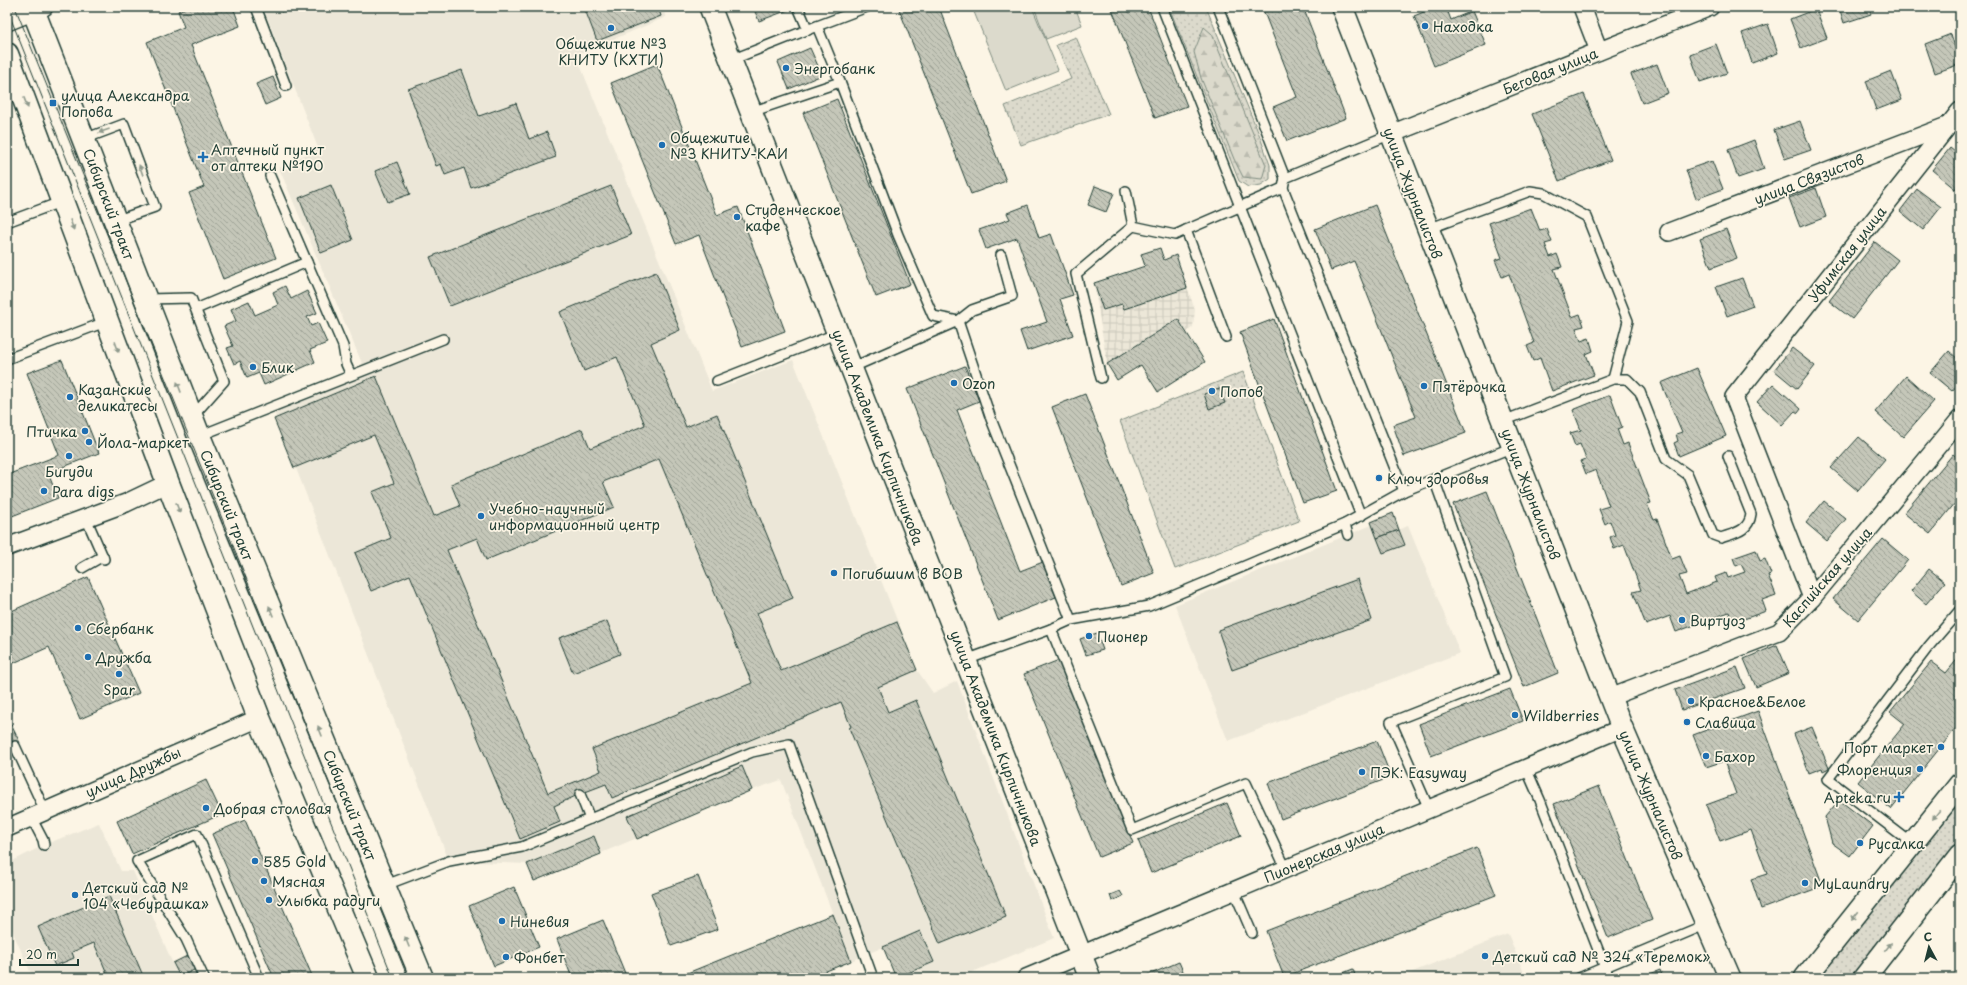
<svg xmlns="http://www.w3.org/2000/svg" width="1967" height="985" font-family="'Playpen Sans',sans-serif">
<style>
.built{fill:#ece7d8}
.industrial{fill:url(#industrial-grid)}
.grass{fill:url(#grass-dots);stroke:#7e8c80}
.forest{fill:url(#forest-firs);stroke:#7e8c80}
.pitch{fill:#dcdacc;stroke:#7e8c80}
.building{fill:url(#building-back-hatch);stroke:#1f3d34;fill-rule:evenodd}
.lines{fill:none;stroke-linecap:round;stroke-linejoin:round}
.service-casing{stroke:#1f3d34;stroke-width:12}
.minor-casing{stroke:#1f3d34;stroke-width:20}
.tertiary-casing{stroke:#1f3d34;stroke-width:24}
.secondary-casing{stroke:#1f3d34;stroke-width:25}
.service{stroke:#fcf5e5;stroke-width:9}
.minor{stroke:#fcf5e5;stroke-width:17}
.tertiary{stroke:#fcf5e5;stroke-width:21}
.secondary{stroke:#fcf5e5;stroke-width:22}
.tram{stroke:#1f3d34;stroke-width:1}
.oneway{fill:#8e998c}
.poi-dot{fill:#1f6fb2;stroke:#fcf5e5;stroke-width:1.5}
.labels{text-anchor:middle;dominant-baseline:central;stroke-width:3.5;stroke-linejoin:round;paint-order:stroke}
.poi-label{font-size:14px;fill:#1f3d34;stroke:#fcf5e5;text-anchor:start}
.street-label{font-size:14px;fill:#1f3d34;stroke:#fcf5e5}
</style>
<defs>
<pattern id="industrial-grid" width="8" height="8" patternUnits="userSpaceOnUse"><rect width="8" height="8" fill="#ece7d8"/><path d="M0 4h8M4 0v8" fill="none" stroke="#cac7ba"/></pattern>
<pattern id="grass-dots" width="8" height="8" patternUnits="userSpaceOnUse"><rect width="8" height="8" fill="#dcdacc"/><path d="M2 2h.1M6 6h.1" fill="none" stroke="#bcbcb0" stroke-width="1.8" stroke-linecap="round"/></pattern>
<pattern id="forest-firs" width="22" height="20" patternUnits="userSpaceOnUse"><rect width="22" height="20" fill="#dcdacc"/><path d="M5 1l3.5 6h-7zM16 11l3.5 6h-7z" fill="#bcbcb0"/></pattern>
<pattern id="building-back-hatch" width="6" height="6" patternUnits="userSpaceOnUse"><rect width="6" height="6" fill="#c5c7b9"/><path d="M-1 5l2 2M0 0l6 6M5-1l2 2" fill="none" stroke="#9fa397"/></pattern>
</defs>
<rect width="100%" height="100%" fill="#fcf5e5"/>
<filter id="ink" filterUnits="userSpaceOnUse"><feTurbulence type="fractalNoise" baseFrequency=".025" numOctaves="2"/><feDisplacementMap in="SourceGraphic" scale="8" xChannelSelector="R" yChannelSelector="G"/><feConvolveMatrix kernelMatrix="1 2 1 2 8 2 1 2 1" color-interpolation-filters="sRGB"/></filter>
<g filter="url(#ink)">
<g class="built">
<polygon points="263,7 662,7 666,17 576,55 712,391 793,360 917,670 933,693 957,681 1054,938 958,978 879,978 894,972 896,978 933,962 920,931 851,961 781,780 752,790 534,881 527,864 449,861 274,412 367,375 279,168 318,148"/>
<polygon points="1372,525 1378,538 1408,526 1460,653 1228,741 1175,605"/>
<polygon points="99,823 121,871 133,871 179,978 33,978 7,919 7,864 44,845"/>
<polygon points="1508,934 1526,978 1397,978"/>
</g>
<polygon class="industrial" points="1160,248 1164,260 1176,255 1195,310 1193,327 1187,332 1178,319 1107,364 1094,283 1145,266 1141,254"/>
<g class="grass">
<polygon points="1169,7 1206,7 1259,134 1270,165 1270,179 1261,185 1248,187 1239,181"/>
<polygon points="1076,37 1109,114 1021,145 1005,106 1071,79 1056,45"/>
<polygon points="1243,372 1299,521 1175,569 1120,421"/>
<polygon points="1960,800 1960,840 1851,978 1819,978"/>
</g>
<polygon class="forest" points="1204,27 1212,34 1266,165 1262,179 1243,177 1234,159 1201,78 1194,52"/>
<g class="pitch">
<polygon points="972,7 1032,7 1058,70 1006,91"/>
<polygon points="1034,7 1075,7 1082,25 1046,39"/>
</g>
<g class="building">
<polygon points="187,7 233,7 240,26 191,45 276,258 223,279 189,193 204,187 147,42 184,27 178,11"/>
<polygon points="279,7 294,7 281,12"/>
<polygon points="584,7 658,7 661,16 597,41"/>
<polygon points="753,7 790,7 791,9 759,21"/>
<polygon points="904,7 939,7 1006,181 971,194 899,9"/>
<polygon points="1111,7 1148,7 1187,106 1155,118"/>
<polygon points="1262,7 1303,7 1346,118 1287,141 1273,107 1297,97"/>
<polygon points="1436,7 1446,7 1451,20 1472,11 1486,45 1434,66 1414,16"/>
<polygon points="1839,7 1868,7 1871,14 1844,23"/>
<polygon points="1816,9 1827,38 1801,48 1790,19"/>
<polygon points="1768,24 1778,53 1752,63 1742,33"/>
<polygon points="1951,34 1960,64 1935,73 1925,44"/>
<polygon points="1716,44 1727,73 1700,82 1690,54"/>
<polygon points="810,48 822,75 789,89 778,62"/>
<polygon points="657,64 717,215 738,207 785,331 742,347 699,235 676,244 611,83"/>
<polygon points="1657,64 1668,93 1642,103 1631,74"/>
<polygon points="462,70 479,116 516,103 529,139 547,132 556,157 471,188 464,168 445,175 441,164 436,166 408,89"/>
<polygon points="1891,71 1902,100 1876,110 1866,81"/>
<polygon points="273,77 281,98 265,105 256,84"/>
<polygon points="1584,94 1611,160 1559,181 1532,114"/>
<polygon points="837,99 910,284 876,297 803,113"/>
<polygon points="1800,121 1811,150 1785,159 1774,130"/>
<polygon points="1754,140 1764,169 1738,178 1728,150"/>
<polygon points="1950,148 1960,156 1960,182 1955,189 1932,170"/>
<polygon points="1712,161 1723,189 1696,199 1686,170"/>
<polygon points="397,162 410,194 388,202 375,171"/>
<polygon points="331,185 353,240 321,253 299,198"/>
<polygon points="611,186 631,235 450,306 430,257"/>
<polygon points="1095,186 1114,193 1106,212 1088,205"/>
<polygon points="1816,188 1826,217 1800,227 1789,198"/>
<polygon points="1917,189 1941,207 1923,230 1900,211"/>
<polygon points="1028,205 1039,238 1051,234 1073,295 1060,299 1073,335 1027,351 1020,331 1047,322 1017,238 986,249 979,230 1010,219 1007,213"/>
<polygon points="1375,205 1466,433 1404,456 1393,425 1416,417 1354,261 1331,270 1315,229"/>
<polygon points="1531,208 1540,231 1547,229 1552,242 1545,244 1550,257 1557,254 1562,267 1554,269 1572,317 1580,314 1584,326 1576,328 1581,341 1589,338 1593,351 1586,354 1594,375 1552,391 1540,358 1533,361 1527,346 1534,343 1509,274 1502,277 1495,260 1502,258 1489,223"/>
<polygon points="1726,229 1737,258 1711,268 1700,239"/>
<polygon points="1875,242 1898,260 1852,319 1829,301"/>
<polygon points="1160,248 1164,260 1176,255 1187,288 1124,309 1122,304 1103,310 1094,283 1145,266 1141,254"/>
<path d="M656 272 680 330 651 343 686 427 717 414 793 598 757 613 781 671 897 622 917 670 878 687 888 712 916 700 1006 917 940 944 849 728 851 727 841 702 612 798 606 784 580 794 554 806 560 822 520 839 410 575 371 591 355 553 391 538 372 492 394 483 374 435 294 468 274 419 376 376 434 516 460 506 451 484 582 429 590 448 645 425 617 357 584 371 560 312ZM659 459 752 683 592 749 601 771 548 793 447 550 477 538 486 560 614 507 603 482Z"/>
<polygon points="1742,278 1753,306 1727,316 1716,287"/>
<polygon points="285,286 291,299 307,291 317,313 307,317 311,326 318,323 327,343 310,350 315,362 264,385 259,373 247,378 240,361 234,364 227,348 233,346 224,326 236,321 231,309 249,301 255,315 278,305 273,292"/>
<polygon points="1178,319 1205,362 1158,392 1141,365 1117,380 1107,364"/>
<polygon points="1274,319 1337,491 1303,503 1240,332"/>
<polygon points="1792,348 1815,366 1797,389 1774,370"/>
<polygon points="1949,351 1960,361 1960,382 1952,391 1930,373"/>
<polygon points="62,360 99,453 48,473 58,498 7,518 7,475 59,455 27,373"/>
<polygon points="965,366 979,401 957,410 1020,571 1043,562 1056,597 998,620 907,389"/>
<polygon points="1697,368 1726,436 1679,456 1674,443 1678,441 1676,434 1682,432 1661,383"/>
<polygon points="1906,376 1934,401 1903,437 1875,412"/>
<polygon points="1773,384 1801,409 1798,413 1795,411 1782,425 1757,402"/>
<polygon points="1219,388 1225,403 1209,409 1204,394"/>
<polygon points="1085,394 1154,573 1121,586 1052,407"/>
<polygon points="1610,395 1622,427 1617,429 1623,445 1628,443 1651,503 1647,504 1654,520 1657,519 1672,559 1680,556 1687,574 1679,576 1686,594 1717,582 1715,577 1726,573 1728,578 1745,572 1741,564 1736,566 1733,558 1756,550 1760,561 1765,559 1771,574 1768,575 1776,595 1762,600 1766,611 1733,623 1729,612 1676,632 1670,616 1646,625 1633,592 1641,590 1624,545 1614,549 1610,537 1615,535 1610,521 1605,524 1599,509 1609,506 1596,470 1586,474 1581,461 1586,459 1580,444 1575,446 1570,433 1581,430 1573,410"/>
<polygon points="1859,437 1885,459 1858,491 1831,468"/>
<polygon points="1953,454 1960,460 1960,497 1930,534 1904,513"/>
<polygon points="1487,491 1558,673 1524,687 1453,504"/>
<polygon points="1824,501 1846,519 1827,541 1806,523"/>
<polygon points="1393,513 1399,530 1377,538 1371,522"/>
<polygon points="1399,530 1405,545 1383,553 1377,538"/>
<polygon points="1883,539 1908,560 1858,620 1833,599"/>
<polygon points="1929,569 1945,582 1926,604 1911,591"/>
<polygon points="88,577 139,693 80,719 49,647 7,666 7,613"/>
<polygon points="1358,579 1372,620 1232,670 1218,630"/>
<polygon points="607,621 620,654 573,673 559,638"/>
<polygon points="1097,633 1103,650 1086,655 1080,639"/>
<polygon points="1777,645 1789,673 1756,687 1744,659"/>
<polygon points="1960,656 1960,723 1891,809 1858,782 1905,724 1890,712 1931,662 1946,673"/>
<polygon points="1059,660 1133,843 1099,857 1024,674"/>
<polygon points="1737,667 1745,688 1682,710 1675,690"/>
<polygon points="1510,689 1523,721 1431,756 1419,724"/>
<polygon points="1758,711 1823,886 1761,909 1751,879 1767,874 1751,830 1720,841 1706,805 1736,794 1724,761 1706,767 1693,735"/>
<polygon points="7,716 20,743 7,749"/>
<polygon points="1812,727 1829,768 1823,771 1822,768 1809,773 1794,734"/>
<polygon points="1377,741 1391,777 1281,819 1268,783"/>
<polygon points="742,766 752,790 637,839 627,816"/>
<polygon points="206,780 222,814 132,854 117,821"/>
<polygon points="1599,786 1652,920 1608,938 1554,804"/>
<polygon points="1839,800 1873,826 1850,856 1832,843 1825,817"/>
<polygon points="1227,803 1241,836 1151,873 1138,840"/>
<polygon points="245,820 277,894 313,978 274,978 225,864 212,834"/>
<polygon points="594,836 601,854 534,881 527,864"/>
<polygon points="1477,848 1496,895 1284,977 1266,931"/>
<polygon points="698,876 718,929 671,946 651,893"/>
<polygon points="514,887 539,947 494,966 469,906"/>
<polygon points="1120,891 1123,896 1112,901 1110,895"/>
<polygon points="109,896 144,978 109,978 94,943 72,952 74,958 55,966 38,927"/>
<polygon points="833,914 851,961 809,978 675,978"/>
<polygon points="603,920 627,978 572,978 557,939"/>
<polygon points="920,931 934,962 896,978 883,947"/>
<polygon points="189,955 196,969 180,977 173,963"/>
<polygon points="1179,962 1186,978 1141,978"/>
<polygon points="1353,969 1356,978 1330,978"/>
<polygon points="1660,970 1663,978 1640,978"/>
</g>
<g class="lines">
<defs>
<g id="service">
<polyline points="256,7 286,86"/>
<polyline points="798,7 808,30"/>
<polyline points="1162,7 1361,516"/>
<polyline points="1218,7 1285,178 1391,134"/>
<polyline points="817,26 867,7"/>
<polyline points="731,60 817,26 840,82"/>
<polyline points="751,112 840,82 898,235 933,316 958,321 972,310 1012,296 1001,255"/>
<polyline points="84,139 124,124 155,207 115,221"/>
<polyline points="270,176 343,346 346,364 351,375"/>
<polyline points="1285,178 1283,188 1404,491"/>
<polyline points="1126,191 1133,226"/>
<polyline points="7,222 63,201"/>
<polyline points="1428,229 1530,191 1543,193 1587,217 1628,321 1613,379"/>
<polyline points="146,299 191,298 224,381 192,417"/>
<polyline points="196,309 307,262"/>
<polyline points="1226,337 1186,230 1283,188"/>
<polyline points="7,359 108,321"/>
<polyline points="851,368 958,321 991,419 1071,620 1051,629 966,660"/>
<polyline points="1101,378 1076,274 1133,226 1175,235 1186,230"/>
<polyline points="717,381 838,333"/>
<path d="M1503 421 1613 379H1627L1640 392 1666 459 1688 475 1713 535 1721 538C1735 533 1749 531 1751 514L1728 456"/>
<polyline points="199,436 443,339"/>
<polyline points="86,518 104,559"/>
<polyline points="1345,524 1348,535"/>
<polyline points="82,568 103,556"/>
<polyline points="1071,620 1149,606 1345,524 1404,491 1434,479"/>
<polyline points="1051,629 1132,830 1246,783 1286,869"/>
<polyline points="15,746 45,811"/>
<polyline points="1526,768 1540,800 1609,978"/>
<polyline points="580,794 590,819"/>
<polyline points="1429,809 1391,722 1505,677 1434,479 1513,447"/>
<polyline points="31,817 43,840 44,845"/>
<polyline points="1913,844 1828,779 1929,646 1960,610"/>
<polyline points="383,886 449,861 522,847 752,752 789,744 873,978"/>
<polyline points="1234,891 1252,933"/>
<polyline points="204,978 186,939 137,861 197,834 259,978"/>
<polyline points="1579,978 1707,924"/>
</g>
<g id="minor">
<polyline points="1582,7 1599,51"/>
<polyline points="7,22 44,7"/>
<polyline points="1391,134 1710,7"/>
<polyline points="1669,232 1947,126"/>
<polyline points="7,547 126,503 168,483"/>
<polyline points="1812,598 1734,397 1960,111"/>
<polyline points="1610,697 1779,632 1812,598 1960,419"/>
<polyline points="7,828 259,718"/>
<polyline points="1026,978 1622,728"/>
</g>
<g id="tertiary">
<polyline points="710,7 1090,978"/>
<polyline points="1342,7 1622,728 1730,978"/>
<polyline points="1805,978 1960,784"/>
<polyline points="1864,978 1960,855"/>
</g>
<g id="secondary">
<polyline points="32,7 199,436 422,978"/>
<polyline points="7,54 168,483 259,718 368,978"/>
</g>
</defs>
<use href="#service" class="service-casing"/>
<use href="#minor" class="minor-casing"/>
<use href="#tertiary" class="tertiary-casing"/>
<use href="#secondary" class="secondary-casing"/>
<use href="#service" class="service"/>
<use href="#minor" class="minor"/>
<use href="#tertiary" class="tertiary"/>
<use href="#secondary" class="secondary"/>
<g class="tram">
<polyline points="15,7 408,978"/>
<polyline points="7,9 393,978"/>
</g>
</g>
<defs><path id="oneway-solid" d="M-6-.8H1V-3.2L6.5 0L1 3.2V.8H-6Z"/></defs>
<g class="oneway">
<use href="#oneway-solid" transform="translate(26 103) rotate(69)"/>
<use href="#oneway-solid" transform="translate(104 131) rotate(160)"/>
<use href="#oneway-solid" transform="translate(141 170) rotate(-110)"/>
<use href="#oneway-solid" transform="translate(72 225) rotate(70)"/>
<use href="#oneway-solid" transform="translate(117 347) rotate(70)"/>
<use href="#oneway-solid" transform="translate(179 387) rotate(-111)"/>
<use href="#oneway-solid" transform="translate(178 508) rotate(69)"/>
<use href="#oneway-solid" transform="translate(271 611) rotate(-112)"/>
<use href="#oneway-solid" transform="translate(320 731) rotate(-112)"/>
<use href="#oneway-solid" transform="translate(1936 815) rotate(128)"/>
<use href="#oneway-solid" transform="translate(1855 916) rotate(128)"/>
<use href="#oneway-solid" transform="translate(407 942) rotate(-112)"/>
<use href="#oneway-solid" transform="translate(1888 947) rotate(-52)"/>
</g>
</g>
<g class="poi-dot">
<circle cx="1425" cy="26" r="4"/>
<circle cx="611" cy="28" r="4"/>
<circle cx="786" cy="68" r="4"/>
<rect x="49" y="99" width="8" height="8" rx="2"/>
<circle cx="662" cy="145" r="4"/>
<path d="M201 151h4v4h4v4h-4v4h-4v-4h-4v-4h4z"/>
<circle cx="737" cy="217" r="4"/>
<circle cx="253" cy="367" r="4"/>
<circle cx="954" cy="383" r="4"/>
<circle cx="1424" cy="386" r="4"/>
<circle cx="1212" cy="391" r="4"/>
<circle cx="70" cy="397" r="4"/>
<circle cx="85" cy="431" r="4"/>
<circle cx="89" cy="442" r="4"/>
<circle cx="69" cy="456" r="4"/>
<circle cx="1379" cy="478" r="4"/>
<circle cx="44" cy="491" r="4"/>
<circle cx="481" cy="516" r="4"/>
<circle cx="834" cy="573" r="4"/>
<circle cx="1682" cy="620" r="4"/>
<circle cx="78" cy="628" r="4"/>
<circle cx="1089" cy="636" r="4"/>
<circle cx="88" cy="657" r="4"/>
<circle cx="119" cy="674" r="4"/>
<circle cx="1691" cy="701" r="4"/>
<circle cx="1515" cy="715" r="4"/>
<circle cx="1687" cy="722" r="4"/>
<circle cx="1941" cy="747" r="4"/>
<circle cx="1706" cy="756" r="4"/>
<circle cx="1920" cy="769" r="4"/>
<circle cx="1362" cy="772" r="4"/>
<path d="M1897 791h4v4h4v4h-4v4h-4v-4h-4v-4h4z"/>
<circle cx="206" cy="808" r="4"/>
<circle cx="1860" cy="843" r="4"/>
<circle cx="255" cy="861" r="4"/>
<circle cx="264" cy="881" r="4"/>
<circle cx="1805" cy="883" r="4"/>
<circle cx="75" cy="895" r="4"/>
<circle cx="269" cy="900" r="4"/>
<circle cx="502" cy="921" r="4"/>
<circle cx="1485" cy="956" r="4"/>
<circle cx="506" cy="957" r="4"/>
</g>
<g class="labels">
<g class="poi-label">
<text x="1433" y="26">Находка</text>
<text x="611" y="43" text-anchor="middle">Общежитие №3<tspan x="611" dy="16">КНИТУ (КХТИ)</tspan></text>
<text x="794" y="68">Энергобанк</text>
<text x="61" y="95">улица Александра<tspan x="61" dy="16">Попова</tspan></text>
<text x="670" y="137">Общежитие<tspan x="670" dy="16">№3 КНИТУ-КАИ</tspan></text>
<text x="211" y="149">Аптечный пункт<tspan x="211" dy="16">от аптеки №190</tspan></text>
<text x="745" y="209">Студенческое<tspan x="745" dy="16">кафе</tspan></text>
<text x="261" y="367">Блик</text>
<text x="962" y="383">Ozon</text>
<text x="1432" y="386">Пятёрочка</text>
<text x="78" y="389">Казанские<tspan x="78" dy="16">деликатесы</tspan></text>
<text x="1220" y="391">Попов</text>
<text x="77" y="431" text-anchor="end">Птичка</text>
<text x="97" y="442">Йола-маркет</text>
<text x="69" y="471" text-anchor="middle">Бигуди</text>
<text x="1387" y="478">Ключ здоровья</text>
<text x="52" y="491">Para digs</text>
<text x="489" y="508">Учебно-научный<tspan x="489" dy="16">информационный центр</tspan></text>
<text x="842" y="573">Погибшим в ВОВ</text>
<text x="1690" y="620">Виртуоз</text>
<text x="86" y="628">Сбербанк</text>
<text x="1097" y="636">Пионер</text>
<text x="96" y="657">Дружба</text>
<text x="119" y="689" text-anchor="middle">Spar</text>
<text x="1699" y="701">Красное&amp;Белое</text>
<text x="1523" y="715">Wildberries</text>
<text x="1695" y="722">Славица</text>
<text x="1933" y="747" text-anchor="end">Порт маркет</text>
<text x="1714" y="756">Бахор</text>
<text x="1912" y="769" text-anchor="end">Флоренция</text>
<text x="1370" y="772">ПЭК: Easyway</text>
<text x="1891" y="797" text-anchor="end">Apteka.ru</text>
<text x="214" y="808">Добрая столовая</text>
<text x="1868" y="843">Русалка</text>
<text x="263" y="861">585 Gold</text>
<text x="272" y="881">Мясная</text>
<text x="1813" y="883">MyLaundry</text>
<text x="83" y="887">Детский сад №<tspan x="83" dy="16">104 «Чебурашка»</tspan></text>
<text x="277" y="900">Улыбка радуги</text>
<text x="510" y="921">Ниневия</text>
<text x="1493" y="956">Детский сад № 324 «Теремок»</text>
<text x="514" y="957">Фонбет</text>
</g>
<g class="street-label">
<text transform="translate(1550 71) rotate(-22)">Беговая улица</text>
<text transform="translate(1809 179) rotate(-21)">улица Связистов</text>
<text transform="translate(1413 193) rotate(69)">улица Журналистов</text>
<text transform="translate(109 204) rotate(69)">Сибирский тракт</text>
<text transform="translate(1847 254) rotate(-52)">Уфимская улица</text>
<text transform="translate(878 437) rotate(69)">улица Академика Кирпичникова</text>
<text transform="translate(1531 494) rotate(69)">улица Журналистов</text>
<text transform="translate(227 505) rotate(68)">Сибирский тракт</text>
<text transform="translate(1827 577) rotate(-49)">Каспийская улица</text>
<text transform="translate(996 738) rotate(69)">улица Академика Кирпичникова</text>
<text transform="translate(133 772) rotate(-24)">улица Дружбы</text>
<text transform="translate(1651 795) rotate(67)">улица Журналистов</text>
<text transform="translate(350 805) rotate(68)">Сибирский тракт</text>
<text transform="translate(1324 853) rotate(-23)">Пионерская улица</text>
</g>
</g>
<rect width="1967" height="985" fill="none" stroke="#fcf5e5" stroke-width="24"/>
<rect x="12" y="12" width="1943" height="961" fill="none" stroke="#1f3d34" stroke-width="1.5" filter="url(#ink)"/>
<g transform="translate(1929 947) rotate(353)" stroke="#fcf5e5" stroke-width="3" paint-order="stroke">
<path d="M0-3L7 15L0 10L-7 15Z" fill="#1f3d34"/>
<text y="-6" font-size="11" font-weight="bold" text-anchor="middle" fill="#1f3d34">С</text>
</g>
<path d="M20 959v6h58v-6" fill="none" stroke="#1f3d34" stroke-width="2"/>
<text x="26" y="959" font-size="12" fill="#1f3d34" stroke="#fcf5e5" stroke-width="3" paint-order="stroke">20 m</text>
</svg>
